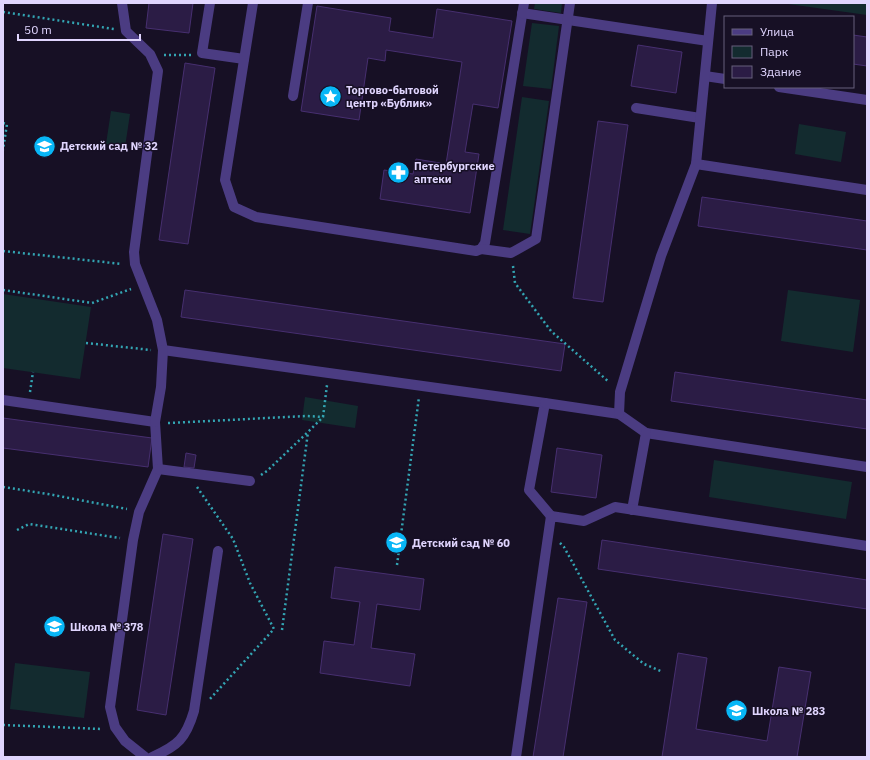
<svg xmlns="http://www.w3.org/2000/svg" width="870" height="760" font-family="'IBM Plex Sans',sans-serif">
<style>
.green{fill:#132b2f}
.building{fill:#2b1c45;stroke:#472f70}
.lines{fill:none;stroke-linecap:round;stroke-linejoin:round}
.path{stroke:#33a5b3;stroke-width:2.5;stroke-dasharray:2 3;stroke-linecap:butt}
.minor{stroke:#4b3c82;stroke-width:10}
.labels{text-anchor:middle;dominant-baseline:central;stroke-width:3;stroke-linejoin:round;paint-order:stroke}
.poi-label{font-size:11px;font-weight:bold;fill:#e0d5fe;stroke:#171025;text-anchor:start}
</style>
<rect width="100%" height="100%" fill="#171025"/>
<g class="green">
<polygon points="535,3 562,3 561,13 534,9"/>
<polygon points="781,3 867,3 867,15"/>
<polygon points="532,23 559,26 551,89 523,86"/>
<polygon points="522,97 549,101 530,234 503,230"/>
<polygon points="111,111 130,114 125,147 106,144"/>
<polygon points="799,124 846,132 841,162 795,154"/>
<polygon points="788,290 860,300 853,352 781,341"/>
<polygon points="3,294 91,307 80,379 3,368"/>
<polygon points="305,397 358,406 355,428 302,420"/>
<polygon points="714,460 852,482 846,519 709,497"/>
<polygon points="15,663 90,672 84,718 10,709"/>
</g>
<g class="building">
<polygon points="149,3 193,3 189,33 146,28"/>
<polygon points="317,6 391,18 389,31 433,38 437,9 512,21 498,108 473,104 465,152 479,154 470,213 380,199 384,170 413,174 416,159 446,164 462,62 386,50 385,61 368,58 359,120 301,111"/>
<polygon points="853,35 867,37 867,66 853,64"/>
<polygon points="638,45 682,52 676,93 631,86"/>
<polygon points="185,63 215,68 188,244 159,240"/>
<polygon points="598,121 628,125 603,302 573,298"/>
<polygon points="702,197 867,221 867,250 698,226"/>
<polygon points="185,290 565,344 561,371 181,317"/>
<polygon points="675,372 867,400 867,429 671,401"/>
<polygon points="3,418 152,438 148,467 3,448"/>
<polygon points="557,448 602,455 596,498 551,492"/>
<polygon points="186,453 196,455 194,468 184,467"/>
<polygon points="163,534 193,539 166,715 137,710"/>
<polygon points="602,540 867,580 867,609 598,569"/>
<polygon points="335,567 424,579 420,610 377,604 371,648 415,654 410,686 320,673 324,641 354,645 360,602 331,598"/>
<polygon points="558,598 587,602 563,757 533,757"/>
<polygon points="678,653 707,658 696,729 767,741 779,667 811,672 797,757 662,757"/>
</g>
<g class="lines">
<g class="path">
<polyline points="3,12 114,29"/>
<polyline points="164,55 191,55"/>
<polyline points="3,123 7,124 3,150"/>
<polyline points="3,251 122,264"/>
<polyline points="513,266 515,283 551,331 609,382"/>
<polyline points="3,290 92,303 131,289"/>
<polyline points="86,343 151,350"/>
<polyline points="30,392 33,372"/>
<polyline points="168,423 307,416 323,417"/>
<polyline points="261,475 267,471 308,432 323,417 327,385"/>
<polyline points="3,487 48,494 127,509"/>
<polyline points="197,487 233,539 250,583 274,629 209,700"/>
<polyline points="17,530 29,524 120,538"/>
<polyline points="560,543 564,547 615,640 644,664 663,672"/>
<polyline points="397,565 419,397"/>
<polyline points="282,630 308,432"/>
<polyline points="3,725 102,729"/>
</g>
<g class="minor">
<polyline points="122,3 126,31 150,54 158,71 134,252 135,264 157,320 163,350 545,403 529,490 551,516"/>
<polyline points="210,3 202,53 244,59"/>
<polyline points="253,3 225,180 234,207 256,217 476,251 481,249 485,243 524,3"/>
<polyline points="522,13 708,41"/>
<polyline points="705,76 725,79"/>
<polyline points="779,87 867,100"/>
<polyline points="293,96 308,3"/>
<polyline points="636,108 700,118"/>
<polyline points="696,164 712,3"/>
<polyline points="481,249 511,253 536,239 570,3"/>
<polyline points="3,400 155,422 158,469 139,512 133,540 110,707 115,727 125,741 145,757"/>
<polyline points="545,403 619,414 646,433 867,467"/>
<polyline points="619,414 620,392 661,256 696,164 867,190"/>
<polyline points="155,422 161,387 163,350"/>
<polyline points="158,469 250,481"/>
<polyline points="632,510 646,433"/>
<path d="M152 757C178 746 186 738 194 711L218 551"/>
<polyline points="516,757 551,516 584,521 615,507 867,546"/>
</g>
</g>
<defs>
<symbol id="sight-disc" viewBox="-11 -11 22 22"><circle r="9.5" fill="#08b6f6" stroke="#171025"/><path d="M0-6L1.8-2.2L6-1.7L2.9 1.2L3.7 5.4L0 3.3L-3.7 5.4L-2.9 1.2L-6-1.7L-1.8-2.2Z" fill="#fff"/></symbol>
<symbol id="school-disc" viewBox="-11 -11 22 22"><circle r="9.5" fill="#08b6f6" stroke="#171025"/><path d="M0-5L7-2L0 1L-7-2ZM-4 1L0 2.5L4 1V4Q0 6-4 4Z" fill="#fff"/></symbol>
<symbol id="pharmacy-disc" viewBox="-11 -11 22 22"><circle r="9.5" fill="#08b6f6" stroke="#171025"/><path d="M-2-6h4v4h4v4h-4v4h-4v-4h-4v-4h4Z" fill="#fff"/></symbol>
</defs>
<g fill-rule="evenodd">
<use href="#sight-disc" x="318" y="84" width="25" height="25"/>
<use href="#school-disc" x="32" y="134" width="25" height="25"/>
<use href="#pharmacy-disc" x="386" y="160" width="25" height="25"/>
<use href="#school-disc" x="384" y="530" width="25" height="25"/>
<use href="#school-disc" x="42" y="614" width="25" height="25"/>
<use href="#school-disc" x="724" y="698" width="25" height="25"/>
</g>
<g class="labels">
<g class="poi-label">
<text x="346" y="90">Торгово-бытовой<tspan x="346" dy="13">центр «Бублик»</tspan></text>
<text x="60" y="146">Детский сад № 32</text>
<text x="414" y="166">Петербургские<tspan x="414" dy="13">аптеки</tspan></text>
<text x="412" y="543">Детский сад № 60</text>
<text x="70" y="627">Школа № 378</text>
<text x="752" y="711">Школа № 283</text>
</g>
</g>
<rect width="870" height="760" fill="none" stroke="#e0d5fe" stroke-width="8"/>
<rect x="724" y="16" width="130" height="72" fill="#171025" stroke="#675f7c"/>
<rect x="732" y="29" width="20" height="6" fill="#4b3c82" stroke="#675f7c"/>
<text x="760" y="36" font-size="12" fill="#e0d5fe">Улица</text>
<rect x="732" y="46" width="20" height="12" fill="#132b2f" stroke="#675f7c"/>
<text x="760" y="56" font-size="12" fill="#e0d5fe">Парк</text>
<rect x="732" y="66" width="20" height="12" fill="#2b1c45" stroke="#675f7c"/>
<text x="760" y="76" font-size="12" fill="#e0d5fe">Здание</text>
<path d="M18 34v6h122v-6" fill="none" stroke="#e0d5fe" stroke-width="2"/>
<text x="24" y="34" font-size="12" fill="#e0d5fe" stroke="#171025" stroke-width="3" paint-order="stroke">50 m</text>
</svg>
